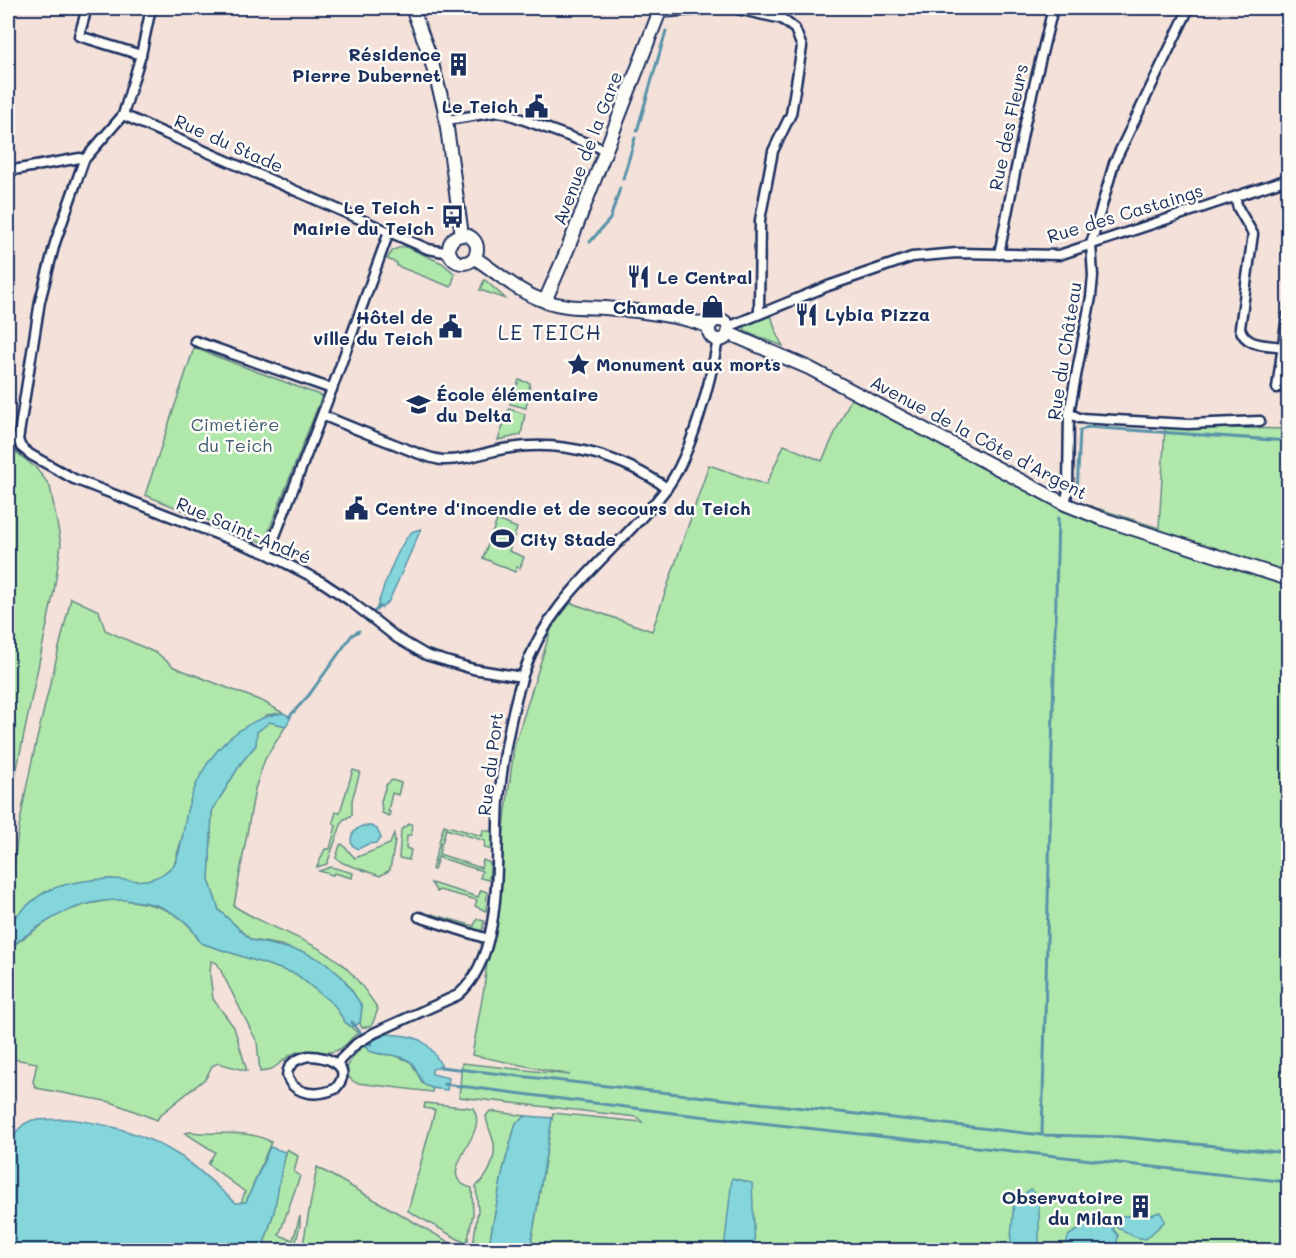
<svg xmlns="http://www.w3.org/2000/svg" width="1296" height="1258" font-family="Mali,sans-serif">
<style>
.green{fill:#b0e7aa;stroke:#668b84;stroke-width:1.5}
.water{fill:#84d6db;stroke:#5a93a9;stroke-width:1.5}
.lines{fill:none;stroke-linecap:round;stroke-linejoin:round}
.stream{stroke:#5a93a9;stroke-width:3}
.minor-casing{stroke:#1b2f5e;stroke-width:13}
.secondary-casing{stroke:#1b2f5e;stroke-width:16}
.minor{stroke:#fdfcf7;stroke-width:8}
.secondary{stroke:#fdfcf7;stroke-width:12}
.labels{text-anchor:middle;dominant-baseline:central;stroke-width:5;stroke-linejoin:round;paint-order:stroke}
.poi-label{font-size:18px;font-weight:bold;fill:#1b2f5e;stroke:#fdfcf7;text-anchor:end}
.street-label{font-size:18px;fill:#1b2f5e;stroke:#fdfcf7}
.park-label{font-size:18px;fill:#405d71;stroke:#fdfcf7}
.quarter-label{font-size:21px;letter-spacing:1.5px;fill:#1b2f5e;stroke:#fdfcf7}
</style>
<rect width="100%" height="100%" fill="#f3e1da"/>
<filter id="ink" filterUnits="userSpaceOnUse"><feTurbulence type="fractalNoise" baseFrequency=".0167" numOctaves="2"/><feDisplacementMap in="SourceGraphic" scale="12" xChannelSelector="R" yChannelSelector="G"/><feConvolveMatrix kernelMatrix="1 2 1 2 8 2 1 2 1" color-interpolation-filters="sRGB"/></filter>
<g filter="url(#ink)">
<g class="green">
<polygon points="404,246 442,263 455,274 451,287 397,266 397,263 387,259 393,250"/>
<polygon points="484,280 485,280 506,299 480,290"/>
<polygon points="771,315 777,335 783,346 744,331 745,326"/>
<polygon points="194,348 322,396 264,543 145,495"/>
<polygon points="519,380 530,383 526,408 510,404"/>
<polygon points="855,390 1072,500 1159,528 1165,427 1288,429 1288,1250 530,1250 553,1113 642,1122 637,1117 459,1097 462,1063 570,1075 472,1055 484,988 514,747 552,626 571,603 652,631 709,465 766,485 784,445 822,461"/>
<polygon points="509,409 525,414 521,435 498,440"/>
<polygon points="8,449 16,452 36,468 50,486 61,544 54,591 12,792 8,827"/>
<polygon points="497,520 517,528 509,551 524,557 520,568 517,567 515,572 483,558"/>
<path d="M71 598 99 611 105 630 158 654 174 667 264 702 283 713 266 715 188 807 185 828 174 865 159 877 138 882 110 879 75 883 47 891 8 923C8 899 12 878 15 854 27 767 51 684 71 598Z"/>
<path d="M270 722 286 726 265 759 255 789 234 906C266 927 305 937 337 960 353 972 367 992 378 1009L372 1025 362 1028 360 1023 362 1006 343 978 326 963 281 945 251 940 219 910 209 880 212 811 241 763 256 745V732Z"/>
<polygon points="353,770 360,772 352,800 352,815 343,820 341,825 327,864 317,867 325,849 330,849 336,826 333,822 336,812 340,812"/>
<polygon points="392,780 401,783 398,795 392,793 388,811 390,812 389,816 382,813 381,801 386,785"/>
<polygon points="409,824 412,824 411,835 407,836 406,848 411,850 409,860 399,858 401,830"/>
<polygon points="444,825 482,836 483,830 493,832 493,850 484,848 485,841 446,829 442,843 439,842"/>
<polygon points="394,834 395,841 390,870 380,876 343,863 336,858 340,845 342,844 355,858 390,844"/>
<polygon points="439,844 441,845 439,854 481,868 483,860 490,863 489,880 480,878 482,871 438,857 434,870 432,869"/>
<polygon points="331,867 353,873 352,878 334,873 333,875 319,871"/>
<polygon points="431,883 478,897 481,890 487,892 486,911 475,906 477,900 439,890 437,892"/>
<path d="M114 899C142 902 171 905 190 927 194 932 197 938 201 943L296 974 335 1005 345 1022 358 1033C350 1038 345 1049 335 1051 324 1055 310 1048 297 1052 282 1057 278 1071 260 1072L257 1042 217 963 211 961 210 974 213 999 234 1027 247 1071 218 1063 212 1066 206 1078 160 1115 157 1120 111 1102 36 1088 33 1082 37 1063 8 1058V949L58 914 84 905Z"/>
<polygon points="432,914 474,926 477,919 484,921 482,932 430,917"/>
<path d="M363 1046 379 1054 394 1055 411 1062 423 1084 433 1088 432 1092 357 1083C336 1074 353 1056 363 1046Z"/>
<path d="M425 1103 473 1108C476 1114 478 1119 476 1126 473 1145 436 1179 472 1188L473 1214 467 1244 408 1211 435 1110 424 1108Z"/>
<path d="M490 1111 526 1116 516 1123 503 1170 488 1250H483L473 1245 478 1210 476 1186C488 1178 496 1159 494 1144 492 1134 487 1126 486 1116Z"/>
<path d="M191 1132C217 1136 248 1128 271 1142L246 1202 241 1203 245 1192 208 1164 215 1152 185 1133Z"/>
<polygon points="287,1149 298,1156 294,1172 300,1176 279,1235 293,1240 300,1216 300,1225 294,1250 262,1250 274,1212 274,1205"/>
<polygon points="317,1167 463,1250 302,1250"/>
</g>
<g class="water">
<path d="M421 529 389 601 381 608 377 607C382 591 399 542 412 532 413 531 419 530 421 529Z"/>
<path d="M283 713 291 717 286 726 270 722 257 732 256 745 241 763 212 811 209 880 219 910 251 940 304 952 326 963 343 978 362 1006 360 1023 352 1027 345 1022 334 1005 296 974 201 943C197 938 195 933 191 928 187 922 176 914 169 911 159 904 145 902 134 901 83 895 46 919 8 949V923C20 913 33 898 47 891 65 883 90 879 110 879 132 879 147 886 167 871 168 870 173 866 174 865 182 852 184 822 188 807 201 761 234 720 283 713Z"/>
<path d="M362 826H371L377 829 381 838 376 843 368 844 358 849 352 845C349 836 354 830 362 826Z"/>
<path d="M386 1034C417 1036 428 1038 442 1067L432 1069V1074L449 1078 447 1090C441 1089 434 1089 429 1087 417 1083 419 1064 406 1059 394 1053 381 1056 369 1051L368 1048 363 1046Z"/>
<polygon points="526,1116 552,1118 530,1250 488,1250 503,1170 516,1123"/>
<path d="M67 1119C106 1123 146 1134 180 1156 200 1169 218 1188 236 1203L246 1202 270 1147 285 1152 274 1212 262 1250H8V1157L16 1132 24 1124 32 1120Z"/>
<polygon points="732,1178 752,1183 755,1250 724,1250"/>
<polygon points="1031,1189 1039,1201 1039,1250 1010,1250 1014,1201"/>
<polygon points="1160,1212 1165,1221 1146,1239 1135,1237 1115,1226 1113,1229 1118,1235 1116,1250 1064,1250 1069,1235 1085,1226 1109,1228 1120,1216 1151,1215"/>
</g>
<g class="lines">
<g class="stream">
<polyline points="637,131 666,31"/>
<polyline points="623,179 635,138"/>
<polyline points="590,242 610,219 620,188"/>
<polyline points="1077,493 1080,431 1087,427 1288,441"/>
<polyline points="375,611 380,606"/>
<polyline points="289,717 309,695 352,635 359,631"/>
<polyline points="352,1022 368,1043 371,1044"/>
<polyline points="440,1067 1042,1135 1123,1137 1288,1153"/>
<polyline points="444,1084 681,1114 1288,1182"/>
<polyline points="1042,1134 1058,518"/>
</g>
<defs>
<g id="minor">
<polyline points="87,8 79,36 141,55"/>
<polyline points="733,8 782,19 795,29 802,47 791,114 773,151 760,220 759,313"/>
<polyline points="659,11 668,12 715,8"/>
<polyline points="123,115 428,249 450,253"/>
<polyline points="447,120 497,112 505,113 606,150"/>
<polyline points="8,171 80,158 84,160"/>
<path d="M1235 197 1238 208 1253 234 1240 328C1245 347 1266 344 1282 347"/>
<polyline points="999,254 1025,123 1053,8"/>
<polyline points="728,327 828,286 912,257 957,253 1059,255 1288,179"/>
<polyline points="195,341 332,389"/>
<polyline points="1277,388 1287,316"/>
<polyline points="1069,413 1079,418 1188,424 1260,421"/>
<path d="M322 415C346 425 370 435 394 444 410 450 426 458 442 460 467 461 486 451 510 448 564 439 623 457 667 488"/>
<polyline points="8,439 18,440"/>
<polyline points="18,440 21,447 31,455 74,479 268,554 322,582 349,600 397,638 426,655 473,669 522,677"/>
<polyline points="18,440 40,301 55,243 84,160 123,115 141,55 151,8"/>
<polyline points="1065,504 1068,490 1069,413 1091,297 1093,276 1091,244 1114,163 1189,8"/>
<polyline points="268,554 332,389 389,232"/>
<polyline points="419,917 488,939"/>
<path d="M309 1056C328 1056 356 1067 335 1089 292 1107 267 1064 309 1056Z"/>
<path d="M337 1063 356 1044 374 1033 458 995C505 955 495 857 499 800 503 758 510 716 523 675 549 594 616 554 666 489 692 454 710 383 718 340"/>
</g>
<g id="secondary">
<polyline points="412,8 429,53 444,107 462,235"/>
<circle cx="463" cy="249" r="14"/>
<path d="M475 258C498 273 519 293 545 301 565 308 585 307 605 308 631 310 686 316 709 327"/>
<polyline points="545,301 568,248 661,8"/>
<circle cx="719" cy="330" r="10"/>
<polyline points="728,333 809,368 1065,504 1100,518 1288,579"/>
</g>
</defs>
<use href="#minor" class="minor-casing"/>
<use href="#secondary" class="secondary-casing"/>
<use href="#minor" class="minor"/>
<use href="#secondary" class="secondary"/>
</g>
</g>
<defs>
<symbol id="building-bare" viewBox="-9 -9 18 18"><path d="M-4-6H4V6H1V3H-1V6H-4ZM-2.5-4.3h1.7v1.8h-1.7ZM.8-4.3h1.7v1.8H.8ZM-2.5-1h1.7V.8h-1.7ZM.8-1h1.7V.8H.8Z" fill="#1b2f5e" stroke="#fdfcf7" stroke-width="2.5" paint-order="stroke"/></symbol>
<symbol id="civic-bare" viewBox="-9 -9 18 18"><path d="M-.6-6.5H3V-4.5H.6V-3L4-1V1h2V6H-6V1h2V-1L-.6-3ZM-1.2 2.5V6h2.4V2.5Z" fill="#1b2f5e" stroke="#fdfcf7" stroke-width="2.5" paint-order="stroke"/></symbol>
<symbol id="bus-bare" viewBox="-9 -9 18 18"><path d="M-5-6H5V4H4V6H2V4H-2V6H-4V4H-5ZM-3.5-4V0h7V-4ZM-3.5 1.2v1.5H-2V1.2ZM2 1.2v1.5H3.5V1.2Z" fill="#1b2f5e" stroke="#fdfcf7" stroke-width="2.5" paint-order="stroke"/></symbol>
<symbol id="restaurant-bare" viewBox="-9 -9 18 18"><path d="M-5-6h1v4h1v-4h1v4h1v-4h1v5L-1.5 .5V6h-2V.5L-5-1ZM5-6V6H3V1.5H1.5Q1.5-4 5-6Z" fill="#1b2f5e" stroke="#fdfcf7" stroke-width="2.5" paint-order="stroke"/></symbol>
<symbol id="shop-bare" viewBox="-9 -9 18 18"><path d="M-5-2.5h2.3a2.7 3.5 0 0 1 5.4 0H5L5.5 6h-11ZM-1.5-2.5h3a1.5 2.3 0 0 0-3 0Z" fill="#1b2f5e" stroke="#fdfcf7" stroke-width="2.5" paint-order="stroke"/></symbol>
<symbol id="sight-bare" viewBox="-9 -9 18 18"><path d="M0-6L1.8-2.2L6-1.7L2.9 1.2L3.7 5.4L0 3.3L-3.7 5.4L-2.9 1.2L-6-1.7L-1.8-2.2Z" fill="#1b2f5e" stroke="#fdfcf7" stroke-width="2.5" paint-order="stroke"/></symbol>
<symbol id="school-bare" viewBox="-9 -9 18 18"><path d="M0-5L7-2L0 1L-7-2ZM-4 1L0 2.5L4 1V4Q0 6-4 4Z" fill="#1b2f5e" stroke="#fdfcf7" stroke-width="2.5" paint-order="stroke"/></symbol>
<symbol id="stadium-bare" viewBox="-9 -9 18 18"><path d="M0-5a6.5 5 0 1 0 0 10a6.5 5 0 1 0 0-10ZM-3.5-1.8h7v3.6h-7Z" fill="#1b2f5e" stroke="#fdfcf7" stroke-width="2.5" paint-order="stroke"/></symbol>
</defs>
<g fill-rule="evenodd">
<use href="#building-bare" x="442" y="48" width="33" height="33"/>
<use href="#civic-bare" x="520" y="90" width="33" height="33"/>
<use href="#bus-bare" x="436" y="200" width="33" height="33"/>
<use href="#restaurant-bare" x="622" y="260" width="33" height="33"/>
<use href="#shop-bare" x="696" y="290" width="33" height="33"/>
<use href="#restaurant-bare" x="790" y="298" width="33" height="33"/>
<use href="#civic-bare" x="434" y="310" width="33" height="33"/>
<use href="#sight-bare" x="562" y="348" width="33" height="33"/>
<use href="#school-bare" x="402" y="388" width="33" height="33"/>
<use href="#civic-bare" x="340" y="492" width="33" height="33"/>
<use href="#stadium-bare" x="486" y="522" width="33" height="33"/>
<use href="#building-bare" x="1124" y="1190" width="33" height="33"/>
</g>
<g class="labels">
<g class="poi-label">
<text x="441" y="54">Résidence<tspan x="441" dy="21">Pierre Dubernet</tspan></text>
<text x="518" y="106">Le Teich</text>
<text x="434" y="207">Le Teich -<tspan x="434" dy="21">Mairie du Teich</tspan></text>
<text x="657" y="277" text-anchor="start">Le Central</text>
<text x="695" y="307">Chamade</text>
<text x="825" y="314" text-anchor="start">Lybia Pizza</text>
<text x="433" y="317">Hôtel de<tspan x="433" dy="21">ville du Teich</tspan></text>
<text x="596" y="364" text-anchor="start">Monument aux morts</text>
<text x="436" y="394" text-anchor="start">École élémentaire<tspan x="436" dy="21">du Delta</tspan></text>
<text x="375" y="508" text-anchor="start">Centre d'incendie et de secours du Teich</text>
<text x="520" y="539" text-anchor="start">City Stade</text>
<text x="1123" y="1197">Observatoire<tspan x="1123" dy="21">du Milan</tspan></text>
</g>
<g class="street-label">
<text transform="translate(1008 127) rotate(-78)">Rue des Fleurs</text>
<text transform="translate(229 143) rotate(24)">Rue du Stade</text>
<text transform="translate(587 148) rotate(-69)">Avenue de la Gare</text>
<text transform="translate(1125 213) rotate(-17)">Rue des Castaings</text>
<text transform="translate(1064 351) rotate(-81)">Rue du Château</text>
<text transform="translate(979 437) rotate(28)">Avenue de la Côte d'Argent</text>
<text transform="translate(244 530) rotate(23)">Rue Saint-André</text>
<text transform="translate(490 764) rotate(-83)">Rue du Port</text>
</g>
<g class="park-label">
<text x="235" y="424">Cimetière<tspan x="235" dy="21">du Teich</tspan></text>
</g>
<g class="quarter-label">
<text x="550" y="331">LE TEICH</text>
</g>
</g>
<rect width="1296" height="1258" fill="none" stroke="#fdfcf7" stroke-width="30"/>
<rect x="15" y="15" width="1266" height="1228" fill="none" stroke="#1b2f5e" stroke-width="2" filter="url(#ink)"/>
</svg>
